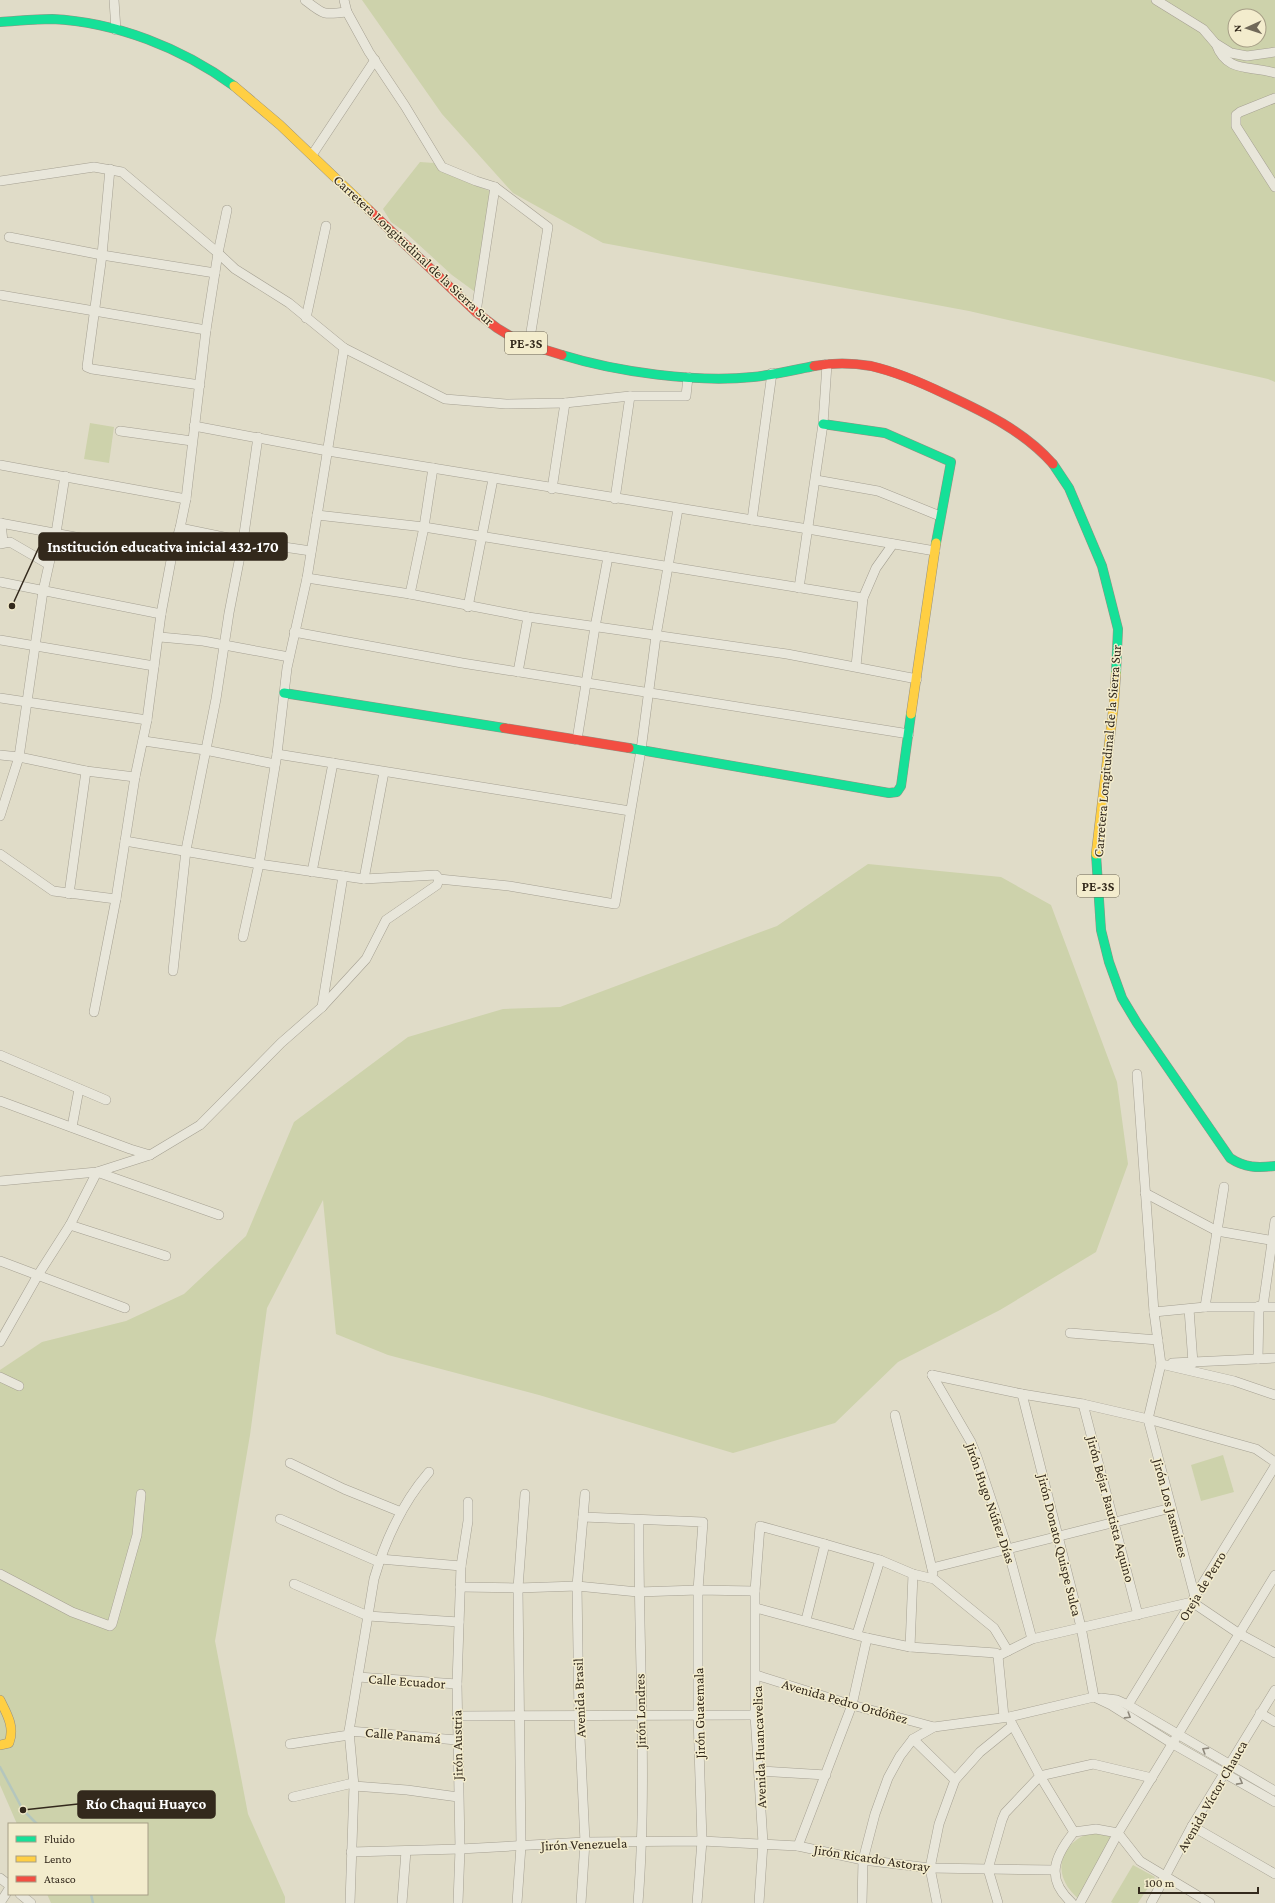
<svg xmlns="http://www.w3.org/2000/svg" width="1275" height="1903" font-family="'Crimson Pro',serif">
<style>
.green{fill:#cdd2ab;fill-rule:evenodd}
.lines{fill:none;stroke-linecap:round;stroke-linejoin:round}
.stream{stroke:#b4c6bd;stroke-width:2.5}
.street-casing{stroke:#a5a092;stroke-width:10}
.fast-casing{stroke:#959082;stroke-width:10}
.slow-casing{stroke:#959082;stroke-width:10}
.jam-casing{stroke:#959082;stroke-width:10}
.street{stroke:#e8e6da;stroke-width:9}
.fast{stroke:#16e098;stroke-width:9}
.slow{stroke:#ffcf43;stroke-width:9}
.jam{stroke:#f24e42;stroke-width:9}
.oneway{stroke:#8e887b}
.labels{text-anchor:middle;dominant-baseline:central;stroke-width:3;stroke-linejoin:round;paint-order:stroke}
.shield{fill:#f3eccd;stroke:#6d6451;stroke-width:1}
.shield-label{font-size:13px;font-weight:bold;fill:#33291c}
.street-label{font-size:14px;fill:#33291c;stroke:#f3eccd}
.leader{fill:none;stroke:#33291c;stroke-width:1.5}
.callout-dot{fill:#33291c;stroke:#f3eccd;stroke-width:1.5}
.callout{fill:#33291c;stroke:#33291c;stroke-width:1.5}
.callout-label{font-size:15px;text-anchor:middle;font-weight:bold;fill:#fff}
</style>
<rect width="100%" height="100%" fill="#e0dcc8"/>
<g class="green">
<path d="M362 0H1275V382L1268 379 969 311 603 243 513 193 442 114ZM1235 16H1259V40H1235Z"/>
<polygon points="420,162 434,163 450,175 497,194 482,297 452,275 405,232 391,222 383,209"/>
<polygon points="90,423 114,427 109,463 84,459"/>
<polygon points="868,864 1001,877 1051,905 1117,1082 1128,1164 1096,1252 1000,1310 898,1362 835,1423 733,1453 539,1395 388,1355 336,1334 323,1200 267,1308 250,1435 215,1641 248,1814 285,1897 285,1903 51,1903 47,1894 147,1894 147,1824 17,1824 0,1785 0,1370 42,1342 126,1321 184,1294 246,1236 294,1122 408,1037 503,1009 560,1007 777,926"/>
<polygon points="1223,1455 1234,1492 1201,1501 1191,1465"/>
<path d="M1089 1833H1102L1114 1836 1080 1900C1052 1878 1056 1846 1089 1833Z"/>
<polygon points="1133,1865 1155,1877 1138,1903 1113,1903 1111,1902"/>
</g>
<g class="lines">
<g class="stream">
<polyline points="0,1767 23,1810 37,1824"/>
<polyline points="91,1894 93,1903"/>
</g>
<defs>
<g id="street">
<polyline points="114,0 116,30"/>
<path d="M305 0C324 15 323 15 347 12"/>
<polyline points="344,0 347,12 369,52 405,106 442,167 476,181 495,187 548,227 529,344"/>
<polyline points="1156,0 1203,29 1215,43 1231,53 1247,56 1275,52"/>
<path d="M1216 44C1227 74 1251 65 1275 73"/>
<polyline points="1275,98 1240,112 1236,115 1236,126 1275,187"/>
<polyline points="312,155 375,60"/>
<polyline points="110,169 102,255 87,367 92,369 200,385"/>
<polyline points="0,181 94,167 122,172 218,253 235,269 289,303 344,348 445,399 506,404 565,403 630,396 686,396 688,377"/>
<polyline points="9,237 102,255 215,273"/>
<polyline points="0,295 206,330"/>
<polyline points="476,312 495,187"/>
<polyline points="306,318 326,226"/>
<polyline points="194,426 328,451 808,529 935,551"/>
<polyline points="120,431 192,441"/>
<polyline points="0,465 186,499"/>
<polyline points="816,480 878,491 940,516"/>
<polyline points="552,489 565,403"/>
<polyline points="615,499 630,396"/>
<polyline points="317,515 424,527 863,598"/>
<polyline points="752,520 772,373"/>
<polyline points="0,523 172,555"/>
<polyline points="1,523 3,542"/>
<polyline points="180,528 243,541 311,551"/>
<polyline points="0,544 10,542 48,564"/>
<polyline points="307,578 410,594 528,617 787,654 917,679"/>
<polyline points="0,582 161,614"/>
<polyline points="799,588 823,424 827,364"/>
<polyline points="410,594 424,527 433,468"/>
<polyline points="468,607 493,479"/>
<polyline points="294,632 462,663 909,734"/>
<polyline points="160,637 203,641 289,657"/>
<polyline points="0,640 154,666"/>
<polyline points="856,666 863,598 876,568 893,544"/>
<polyline points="518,672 528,617"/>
<polyline points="0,698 147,720"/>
<polyline points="577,740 595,627 608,557"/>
<polyline points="144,741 205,750 275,764"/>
<polyline points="277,754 630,811"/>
<polyline points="0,755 19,757 86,771 135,777"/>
<polyline points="0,816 19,757 43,591 56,533 65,476"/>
<polyline points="0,854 53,891 116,899"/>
<polyline points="312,872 333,763"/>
<polyline points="364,879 384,772"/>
<polyline points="439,879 509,886 615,904 641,750 656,636 678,509"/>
<polyline points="69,894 86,771"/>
<polyline points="243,937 259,864 277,754 287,668 307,578 344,348"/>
<polyline points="173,971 186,850 216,699 229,613 243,541 258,437"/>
<polyline points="322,1007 343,876"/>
<polyline points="94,1012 116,899 135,777 147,720 161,614 172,555 180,528 186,499 206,330 218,253 227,210"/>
<polyline points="0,1055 106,1100"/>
<polyline points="1137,1074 1154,1312 1161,1364 1148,1419 1195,1597"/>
<polyline points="0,1101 130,1149 150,1155"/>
<polyline points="72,1127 79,1089"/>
<polyline points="0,1181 97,1172 150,1155 200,1125 281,1043 322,1007 366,959 386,920 437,885 439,879 436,875 364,879 259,864 125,841"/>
<polyline points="1145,1193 1217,1231 1275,1241"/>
<polyline points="70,1225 166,1256"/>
<polyline points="0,1261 125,1308"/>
<polyline points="1263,1306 1275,1221"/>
<polyline points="1205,1307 1224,1187"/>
<polyline points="1189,1309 1193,1363"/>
<polyline points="1154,1312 1205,1307 1275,1307"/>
<polyline points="1070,1333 1158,1340"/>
<polyline points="0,1342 38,1275 70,1225 97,1172 219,1215"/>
<polyline points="1258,1359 1259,1306"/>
<polyline points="1172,1363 1275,1358"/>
<polyline points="1161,1364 1234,1381 1275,1395"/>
<polyline points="932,1375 1022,1394 1083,1404 1148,1419 1256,1449 1275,1462"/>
<polyline points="932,1375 971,1442 977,1457 1008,1550 1032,1639"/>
<polyline points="0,1377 19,1386"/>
<polyline points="1022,1394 1081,1627 1094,1697"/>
<polyline points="1083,1404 1138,1615"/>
<polyline points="895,1415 933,1573"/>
<polyline points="290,1463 344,1489 401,1512"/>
<polyline points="583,1517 703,1522 698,1590 698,1716 702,1841 697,1903"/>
<polyline points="280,1519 379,1562"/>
<polyline points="380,1559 461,1566 457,1684 460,1849 458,1903"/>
<polyline points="461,1566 468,1521 468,1502"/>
<polyline points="932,1568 1171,1508"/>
<polyline points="0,1574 72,1612 110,1626 112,1624 137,1535 141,1494"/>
<polyline points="294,1584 368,1616 459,1622"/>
<polyline points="460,1587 518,1588 577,1586 638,1592 698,1590 755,1591"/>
<polyline points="756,1608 867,1638 910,1647 996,1653 998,1656"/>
<polyline points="806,1620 825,1544"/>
<polyline points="857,1634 880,1560"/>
<polyline points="910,1647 913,1574"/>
<polyline points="998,1656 1032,1639 1192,1602 1238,1633 1275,1653"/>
<polyline points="998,1656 1004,1717"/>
<polyline points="756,1675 852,1705 934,1727"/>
<polyline points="358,1677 457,1684"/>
<polyline points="1101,1698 1117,1700 1128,1705 1275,1791"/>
<polyline points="1128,1705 1275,1466"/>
<polyline points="1260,1713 1275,1722"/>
<polyline points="457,1716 755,1715"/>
<polyline points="1011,1722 1040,1776 1074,1832"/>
<polyline points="349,1731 457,1740"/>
<polyline points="913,1739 955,1780"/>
<polyline points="290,1744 349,1735"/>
<polyline points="760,1771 826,1775"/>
<polyline points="354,1786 407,1790 458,1797"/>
<polyline points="293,1797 353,1783"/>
<polyline points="1192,1826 1275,1874"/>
<polyline points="798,1846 852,1705 867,1638"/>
<polyline points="351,1852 460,1849 585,1842 702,1841 798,1846 863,1860 930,1868 1054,1870"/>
<polyline points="0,1878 9,1885"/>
<polyline points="20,1894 31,1903"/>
<polyline points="0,1903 9,1889"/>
<path d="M350 1903 354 1786 349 1731 374 1579C385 1541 403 1502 429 1472"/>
<polyline points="402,1903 406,1851"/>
<polyline points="517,1903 521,1846 518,1588 525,1494"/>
<polyline points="581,1903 585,1842 579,1716 577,1586 585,1494"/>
<path d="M638 1903C648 1777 638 1647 639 1520"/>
<polyline points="759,1903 763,1843 755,1715 755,1591 760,1526 825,1544 880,1560 913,1574 934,1579 994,1628 1008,1651"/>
<polyline points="862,1903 863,1860 875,1814 888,1778 900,1756 913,1739 934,1727 1009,1717 1094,1697 1111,1705 1173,1744 1275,1802"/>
<polyline points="937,1903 930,1868 939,1824 955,1780 980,1752 1012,1726"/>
<polyline points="998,1903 988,1869 1002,1820 1005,1813 1040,1776 1093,1764 1152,1778"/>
<path d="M1072 1903C1045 1879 1054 1857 1074 1832L1096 1829 1118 1833 1080 1903"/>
<polyline points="1151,1903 1192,1826 1275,1690"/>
<polyline points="1210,1903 1140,1861 1118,1833 1275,1575"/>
</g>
<g id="fast">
<path d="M0 22C17 21 35 19 52 19 116 22 182 48 234 86"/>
<path d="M562 355C617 372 697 383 753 377 773 375 794 370 814 366"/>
<polyline points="823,424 885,433 951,462 936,543"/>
<polyline points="1053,464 1069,488 1102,566 1118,629 1116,673"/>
<polyline points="284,693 504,728"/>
<polyline points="629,748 889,793 897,792 901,786 911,714"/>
<path d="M1096 854 1101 930 1109 962 1122 998 1137 1023 1230 1158C1245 1168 1258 1168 1275 1166"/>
</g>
<g id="slow">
<polyline points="234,86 280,125 369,210"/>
<polyline points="911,714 936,543"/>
<polyline points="1096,854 1114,703 1116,673"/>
<path d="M0 1700C7 1714 15 1727 9 1743L0 1745"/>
</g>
<g id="jam">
<polyline points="369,210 476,312 497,328 520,342 562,355"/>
<path d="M814 366C831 363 853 363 871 366 897 372 920 382 945 394 984 412 1024 431 1053 464"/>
<polyline points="504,728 629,748"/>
</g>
</defs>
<use href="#street" class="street-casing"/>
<use href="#fast" class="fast-casing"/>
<use href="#slow" class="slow-casing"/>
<use href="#jam" class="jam-casing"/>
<use href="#street" class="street"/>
<use href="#fast" class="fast"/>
<use href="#slow" class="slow"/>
<use href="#jam" class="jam"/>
</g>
<defs><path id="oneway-chevron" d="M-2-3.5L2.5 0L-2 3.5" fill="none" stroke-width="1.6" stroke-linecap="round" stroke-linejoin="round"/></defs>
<g class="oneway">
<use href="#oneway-chevron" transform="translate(1128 1716) rotate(32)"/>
<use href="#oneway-chevron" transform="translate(1205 1750) rotate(-148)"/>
<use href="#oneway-chevron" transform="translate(1240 1782) rotate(29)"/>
</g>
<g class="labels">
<g class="shield">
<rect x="505" y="332" width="42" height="22" rx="3"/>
<rect x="1077" y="875" width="42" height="22" rx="3"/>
</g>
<g class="shield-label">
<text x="526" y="343">PE-3S</text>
<text x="1098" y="886">PE-3S</text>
</g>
<g class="street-label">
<text transform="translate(414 250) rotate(43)">Carretera Longitudinal de la Sierra Sur</text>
<text transform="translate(1107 751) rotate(-85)">Carretera Longitudinal de la Sierra Sur</text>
<text transform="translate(991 1503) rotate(71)">Jirón Hugo Núñez Días</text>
<text transform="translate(1171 1508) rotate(75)">Jirón Los Jasmines</text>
<text transform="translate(1111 1509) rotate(75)">Jirón Béjar Bautista Aquino</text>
<text transform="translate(1060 1545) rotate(76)">Jirón Donato Quispe Sulca</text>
<text transform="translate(1202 1586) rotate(-59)">Oreja de Perro</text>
<text transform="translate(407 1681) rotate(4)">Calle Ecuador</text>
<text transform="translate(579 1698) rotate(-92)">Avenida Brasil</text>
<text transform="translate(845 1701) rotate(16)">Avenida Pedro Ordóñez</text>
<text transform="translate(640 1711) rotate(-91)">Jirón Londres</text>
<text transform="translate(699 1713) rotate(-91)">Jirón Guatemala</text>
<text transform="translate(403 1735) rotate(5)">Calle Panamá</text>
<text transform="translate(457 1745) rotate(-91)">Jirón Austria</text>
<text transform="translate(759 1747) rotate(-92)">Avenida Huancavelica</text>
<text transform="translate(1212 1796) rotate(-60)">Avenida Víctor Chauca</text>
<text transform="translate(584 1844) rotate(-2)">Jirón Venezuela</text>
<text transform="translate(872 1858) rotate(9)">Jirón Ricardo Astoray</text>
</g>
</g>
<path class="leader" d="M12 606L39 547M23 1810L78 1804"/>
<g class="callout-dot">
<circle cx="12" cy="606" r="4"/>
<circle cx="23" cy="1810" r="4"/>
</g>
<g class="callout">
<rect x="39" y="533" width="248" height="27" rx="4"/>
<rect x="78" y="1791" width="137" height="27" rx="4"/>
</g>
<g class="callout-label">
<text x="163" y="552">Institución educativa inicial 432-170</text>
<text x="146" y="1809">Río Chaqui Huayco</text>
</g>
<rect x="8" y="1823" width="140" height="72" fill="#f3eccd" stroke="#a69e86"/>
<rect x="16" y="1836" width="20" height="6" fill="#16e098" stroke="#a69e86"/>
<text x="44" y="1843" font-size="12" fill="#33291c">Fluido</text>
<rect x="16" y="1856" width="20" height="6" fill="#ffcf43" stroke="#a69e86"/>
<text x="44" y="1863" font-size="12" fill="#33291c">Lento</text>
<rect x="16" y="1876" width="20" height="6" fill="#f24e42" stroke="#a69e86"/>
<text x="44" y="1883" font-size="12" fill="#33291c">Atasco</text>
<g transform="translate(1247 28) rotate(267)"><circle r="19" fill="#f3eccd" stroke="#a69e86"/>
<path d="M0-3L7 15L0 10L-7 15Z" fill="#706858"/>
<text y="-6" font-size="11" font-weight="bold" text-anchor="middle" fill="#33291c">N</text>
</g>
<path d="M1139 1887v6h119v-6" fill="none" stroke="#33291c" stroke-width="2"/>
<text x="1145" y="1887" font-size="12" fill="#33291c" stroke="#f3eccd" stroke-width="3" paint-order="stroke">100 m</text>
</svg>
